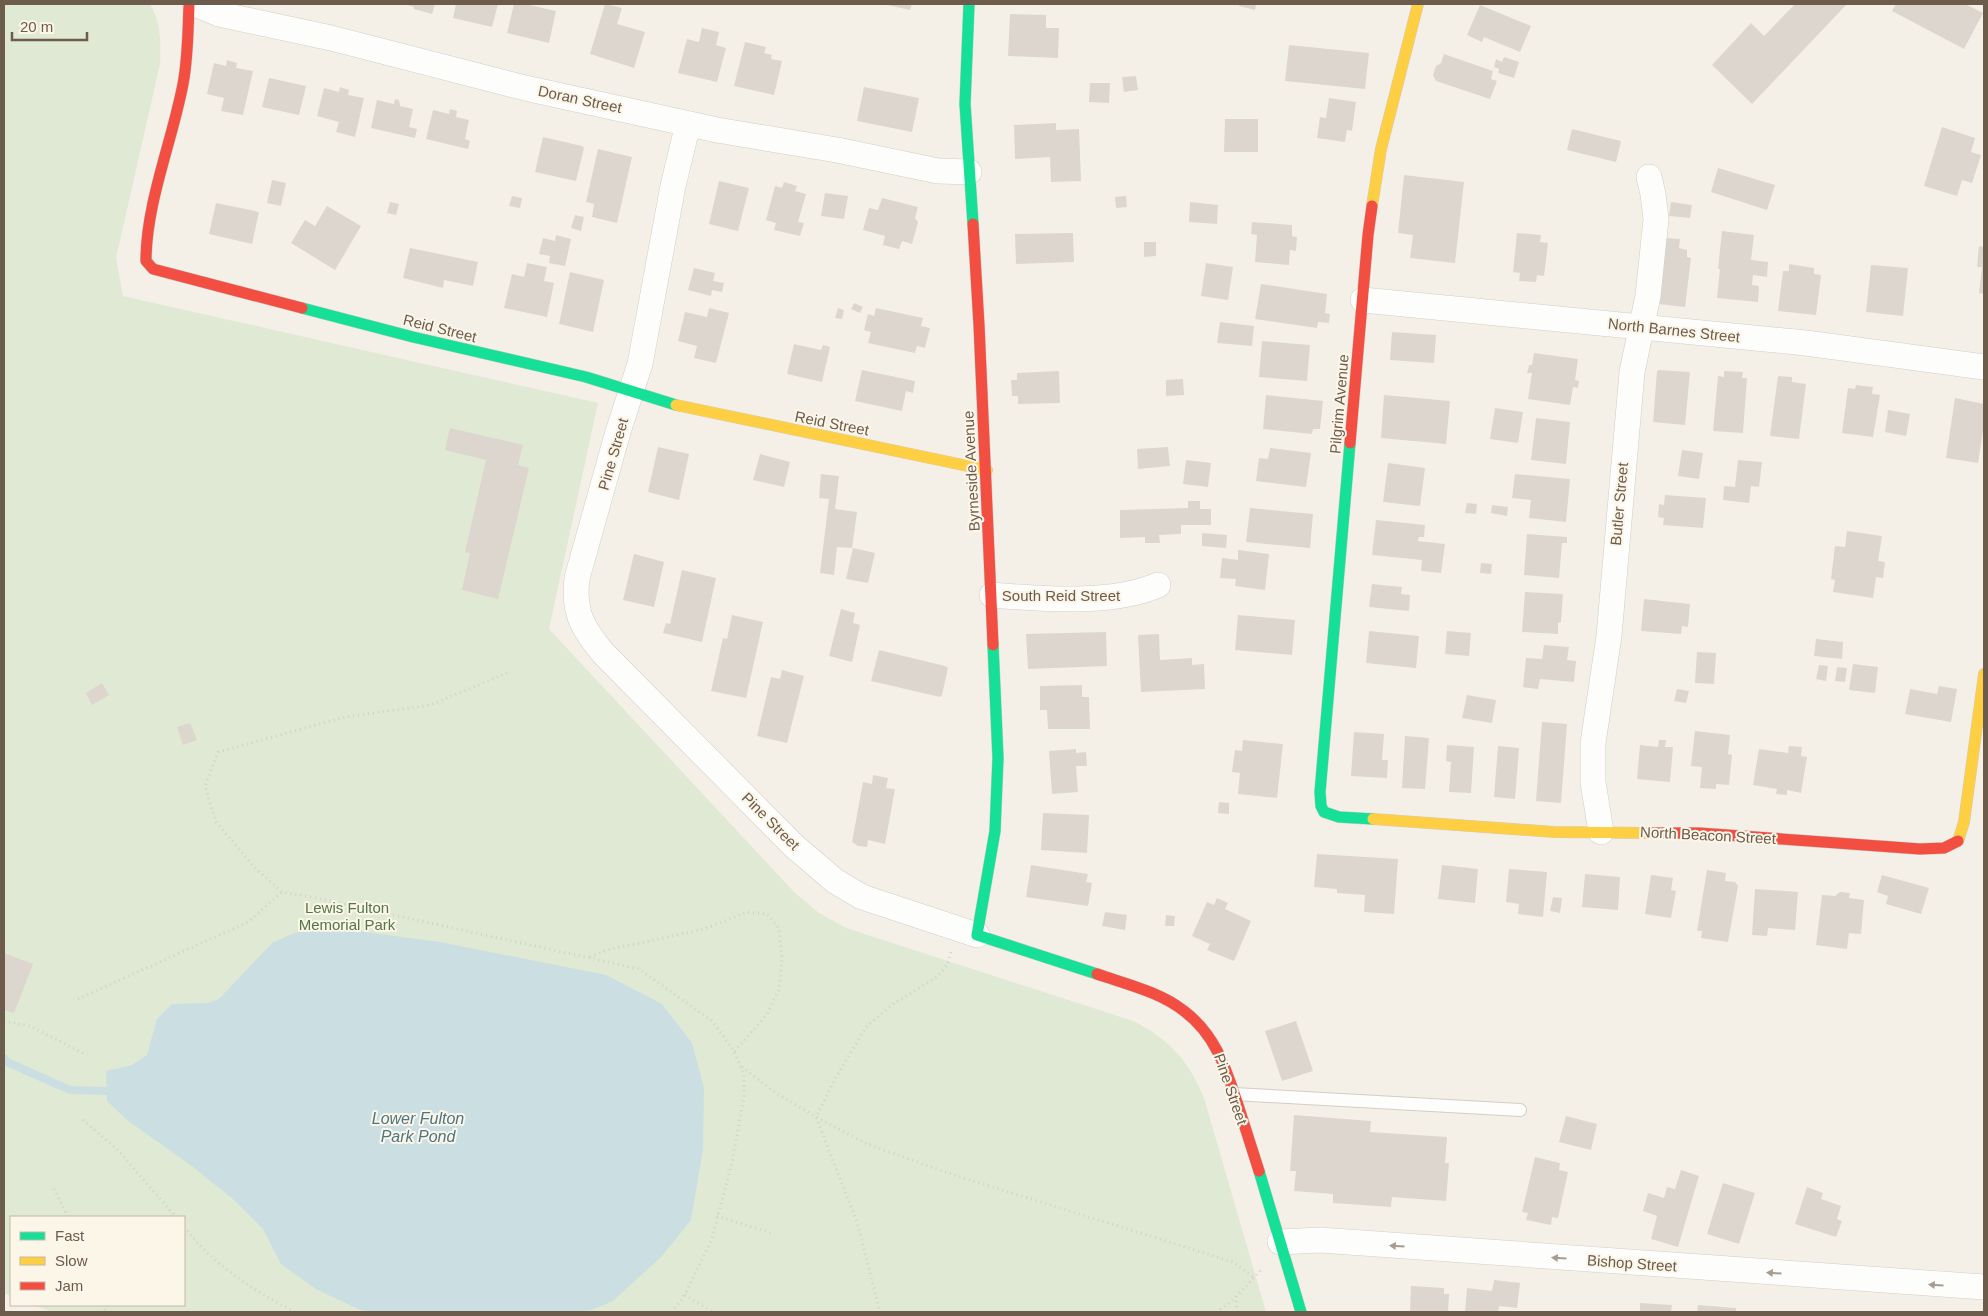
<svg xmlns="http://www.w3.org/2000/svg" width="1988" height="1316" font-family="Arial,sans-serif">
<style>
.green{fill:#dfe9d4}
.water{fill:#cbdee2}
.lines{fill:none;stroke-linecap:round;stroke-linejoin:round}
.stream{stroke:#cbdee2;stroke-width:8}
.building{fill:#ddd6ce}
.lane-casing{stroke:#d3cdc6;stroke-width:14}
.street-casing{stroke:#d3cdc6;stroke-width:26}
.fast-casing{stroke:#d1ccc4;stroke-width:12}
.slow-casing{stroke:#d1ccc4;stroke-width:12}
.jam-casing{stroke:#d1ccc4;stroke-width:12}
.path{stroke:#d5d0ca;stroke-width:3;stroke-dasharray:1 4;stroke-linecap:butt}
.lane{stroke:#fdfdfc;stroke-width:12}
.street{stroke:#fdfdfc;stroke-width:25}
.fast{stroke:#16e098;stroke-width:11}
.slow{stroke:#ffcf43;stroke-width:11}
.jam{stroke:#f24e42;stroke-width:11}
.oneway{fill:#a79c92}
.labels{text-anchor:middle;dominant-baseline:central;stroke-width:4;stroke-linejoin:round;paint-order:stroke}
.street-label{font-size:15px;fill:#6d5b4c;stroke:#fcf6e8}
.park-label{font-size:15px;fill:#537749;stroke:#fcf6e8}
.water-label{font-size:16px;font-style:italic;fill:#4c7684;stroke:#fcf6e8}
</style>
<rect width="100%" height="100%" fill="#f4f0e8"/>
<path class="green" d="M4 4H150C161 24 161 42 160 64L116 258 123 296 598 403 549 629 795 893 819 913 846 928 1133 1021C1168 1038 1190 1062 1204 1098L1266 1312H52L33 1305H184V1217H11V1296L4 1293Z"/>
<polygon class="water" points="327,927 440,942 606,975 662,1004 692,1043 704,1088 703,1149 691,1220 662,1256 613,1301 587,1312 369,1312 358,1309 316,1289 281,1264 263,1229 234,1200 193,1167 127,1120 107,1101 106,1071 132,1065 147,1055 157,1019 172,1004 208,1003 219,999 272,943 294,933"/>
<g class="lines">
<polyline class="stream" points="4,1058 7,1062 70,1090 106,1091"/>
</g>
<g class="building">
<polygon points="405,4 435,4 432,14 414,9 414,7"/>
<polygon points="456,4 498,4 492,27 453,18"/>
<polygon points="514,4 525,4 556,11 549,43 507,33"/>
<polygon points="605,4 622,8 617,24 645,32 634,68 590,54"/>
<polygon points="883,4 912,4 910,10"/>
<polygon points="1240,4 1256,4 1255,10 1239,6"/>
<polygon points="1795,4 1847,4 1752,104 1712,65 1751,23 1764,36"/>
<polygon points="1896,4 1965,4 1983,13 1964,49 1892,11"/>
<polygon points="1480,5 1531,26 1520,52 1484,37 1482,42 1467,35"/>
<polygon points="1010,14 1046,15 1046,28 1059,28 1058,58 1008,56"/>
<polygon points="702,28 719,32 716,45 726,48 717,82 678,73 687,39 699,42"/>
<polygon points="745,42 766,47 764,53 772,55 771,59 782,61 774,95 734,86"/>
<polygon points="1289,45 1369,53 1365,89 1285,81"/>
<polygon points="1444,54 1493,71 1491,79 1497,81 1490,99 1436,81 1433,75 1436,66 1441,63"/>
<polygon points="1504,57 1519,62 1514,78 1498,73 1499,69 1494,67 1496,59 1502,62"/>
<polygon points="227,60 237,63 236,68 253,71 243,115 221,111 224,98 207,94 214,63 226,66"/>
<polygon points="1136,76 1138,90 1124,92 1122,77"/>
<polygon points="269,78 306,86 299,115 262,107"/>
<polygon points="1090,83 1110,83 1109,103 1089,102"/>
<polygon points="340,87 349,90 348,95 364,98 355,137 336,132 339,122 317,116 324,88 339,92"/>
<polygon points="864,87 919,98 912,132 857,121"/>
<polygon points="1329,98 1356,102 1352,131 1347,130 1345,142 1317,138 1320,117 1326,118"/>
<polygon points="395,99 399,100 400,106 413,109 409,127 417,129 415,138 371,128 377,100 394,104"/>
<polygon points="450,109 457,111 456,117 469,120 465,139 470,141 468,149 426,139 433,110 449,114"/>
<polygon points="1225,119 1258,119 1258,152 1224,152"/>
<polygon points="1056,123 1056,130 1079,129 1081,181 1051,182 1050,157 1015,159 1014,125"/>
<polygon points="1942,127 1975,138 1971,152 1981,155 1972,183 1962,180 1957,196 1924,186"/>
<polygon points="1572,129 1621,141 1616,162 1567,150"/>
<polygon points="543,137 582,146 584,148 576,181 535,172"/>
<polygon points="598,149 632,157 617,223 592,217 594,204 586,202"/>
<polygon points="1718,168 1775,185 1767,210 1711,192"/>
<polygon points="1404,175 1464,182 1455,263 1410,258 1413,235 1398,233"/>
<polygon points="272,180 286,183 281,206 267,203"/>
<polygon points="719,181 749,188 738,231 709,224"/>
<polygon points="784,182 797,186 795,191 806,194 798,222 804,223 800,236 774,230 776,223 766,220 775,186 782,188"/>
<polygon points="825,193 848,196 844,219 821,216"/>
<polygon points="512,196 522,198 520,208 509,206"/>
<polygon points="1126,196 1127,207 1116,208 1115,197"/>
<polygon points="882,198 918,207 915,218 918,222 912,244 902,241 899,249 883,245 885,236 863,230 869,208 878,210"/>
<polygon points="390,202 399,204 396,215 387,213"/>
<polygon points="1190,202 1218,205 1217,224 1189,222"/>
<polygon points="1671,202 1692,205 1690,218 1669,216"/>
<polygon points="216,203 259,212 252,244 209,234"/>
<polygon points="327,206 361,226 335,270 291,243 305,220 315,226"/>
<polygon points="575,215 584,217 581,231 571,228"/>
<polygon points="1252,222 1292,225 1292,236 1297,237 1296,251 1290,250 1289,265 1255,262 1257,235 1251,234"/>
<polygon points="1722,231 1754,235 1751,260 1768,262 1767,277 1753,275 1752,285 1759,286 1758,302 1717,298 1720,269 1718,269"/>
<polygon points="1073,233 1074,262 1016,264 1015,234"/>
<polygon points="1517,233 1541,235 1540,242 1548,243 1544,276 1537,275 1536,282 1519,281 1520,273 1513,272"/>
<polygon points="556,235 571,239 565,266 549,263 550,256 539,254 543,238 555,241"/>
<polygon points="1666,238 1680,239 1679,248 1687,250 1687,257 1691,258 1685,307 1658,304"/>
<polygon points="1144,242 1156,242 1156,256 1144,257"/>
<polygon points="1979,246 1984,247 1984,294 1979,293 1982,267 1977,267"/>
<polygon points="410,248 478,262 473,286 444,280 443,288 403,278"/>
<polygon points="527,263 547,267 544,281 554,283 547,317 504,308 512,274 524,277"/>
<polygon points="1206,263 1233,267 1228,300 1201,296"/>
<polygon points="1789,264 1814,268 1814,274 1821,275 1816,315 1778,311 1783,271 1789,271"/>
<polygon points="1871,265 1908,268 1903,316 1866,312"/>
<polygon points="694,268 715,273 713,281 724,283 722,292 712,290 711,296 688,290"/>
<polygon points="570,272 604,280 593,332 559,324"/>
<polygon points="1261,284 1327,294 1325,313 1330,314 1329,323 1318,322 1317,328 1255,319"/>
<polygon points="854,303 863,307 860,313 851,309"/>
<polygon points="709,308 729,313 716,363 694,358 697,346 678,341 685,312 707,317"/>
<polygon points="838,308 844,310 842,319 835,318"/>
<polygon points="876,308 923,318 921,326 930,328 925,348 917,346 915,353 868,343 871,332 864,330 868,314 874,316"/>
<polygon points="1220,322 1254,326 1252,346 1217,343"/>
<polygon points="1392,332 1436,335 1434,363 1390,360"/>
<polygon points="1262,341 1310,345 1307,381 1259,377"/>
<polygon points="794,344 821,350 823,345 830,347 822,382 787,374"/>
<polygon points="1534,353 1578,359 1575,380 1579,381 1578,388 1573,387 1570,405 1528,399 1532,373 1527,373 1529,365 1532,365"/>
<polygon points="862,370 915,381 913,393 906,391 902,411 855,401"/>
<polygon points="1659,370 1690,372 1685,425 1653,422 1657,371"/>
<polygon points="1059,371 1060,403 1018,404 1018,396 1012,396 1011,380 1017,380 1017,373"/>
<polygon points="1724,371 1743,372 1742,378 1747,378 1743,433 1713,431 1718,376 1724,377"/>
<polygon points="1778,376 1792,377 1792,382 1806,384 1799,439 1770,436"/>
<polygon points="1183,379 1184,395 1166,396 1166,380"/>
<polygon points="1856,385 1873,387 1872,394 1880,395 1873,437 1842,433 1848,388 1855,389"/>
<polygon points="1266,395 1323,401 1320,429 1313,429 1312,434 1263,429"/>
<polygon points="1384,395 1450,401 1446,444 1381,438"/>
<polygon points="1955,398 1984,404 1984,425 1978,463 1946,458"/>
<polygon points="1495,408 1523,412 1518,443 1490,439"/>
<polygon points="1888,410 1910,414 1906,436 1885,432"/>
<polygon points="1536,418 1570,422 1566,464 1531,460"/>
<polygon points="450,428 523,445 518,465 529,468 498,599 462,590 470,553 465,552 486,460 445,450"/>
<polygon points="658,447 689,454 679,500 648,492"/>
<polygon points="1168,447 1170,466 1138,469 1137,449"/>
<polygon points="1270,448 1311,453 1306,487 1256,481 1259,458 1268,459"/>
<polygon points="1682,450 1703,453 1699,479 1678,476"/>
<polygon points="760,454 790,462 784,487 753,480"/>
<polygon points="1186,460 1211,463 1208,487 1183,484"/>
<polygon points="1738,460 1762,462 1759,487 1751,486 1749,503 1723,500 1724,486 1735,487"/>
<polygon points="1388,463 1425,468 1420,506 1383,502"/>
<polygon points="821,474 839,476 835,509 857,512 852,548 837,547 834,575 820,573 829,499 819,498"/>
<polygon points="1515,474 1570,479 1566,522 1529,518 1531,500 1512,498"/>
<polygon points="1665,495 1706,498 1703,528 1663,525 1664,518 1658,517 1659,504 1664,505"/>
<polygon points="1188,501 1200,501 1200,509 1211,509 1211,525 1181,525 1181,534 1159,535 1160,543 1145,543 1145,537 1120,538 1120,510 1188,508"/>
<polygon points="1467,503 1477,504 1476,514 1465,513"/>
<polygon points="1492,505 1508,507 1507,516 1491,513"/>
<polygon points="1250,508 1313,514 1310,548 1246,542"/>
<polygon points="1376,520 1425,525 1424,537 1419,537 1418,541 1445,544 1441,573 1421,571 1422,560 1372,555"/>
<polygon points="1847,531 1882,536 1878,561 1885,562 1883,578 1876,577 1873,598 1833,592 1835,580 1831,579 1835,546 1845,547"/>
<polygon points="1202,533 1227,535 1226,548 1202,546"/>
<polygon points="1527,534 1567,537 1567,543 1562,543 1559,578 1524,575"/>
<polygon points="853,548 875,553 868,583 846,579"/>
<polygon points="1238,550 1269,554 1265,590 1235,586 1236,579 1220,578 1222,558 1238,560"/>
<polygon points="634,554 664,562 654,607 623,600"/>
<polygon points="1481,563 1492,564 1491,574 1480,573"/>
<polygon points="682,570 716,578 702,642 663,633 666,623 670,624"/>
<polygon points="1372,584 1402,587 1401,594 1410,595 1409,611 1369,607"/>
<polygon points="1525,592 1563,594 1561,622 1558,623 1558,634 1522,632"/>
<polygon points="1644,599 1690,604 1688,627 1682,626 1681,634 1641,631"/>
<polygon points="841,609 855,613 853,623 860,625 852,662 829,656"/>
<polygon points="732,615 763,622 746,698 711,691 723,638 727,639"/>
<polygon points="1238,615 1295,620 1292,655 1235,650"/>
<polygon points="1369,631 1419,636 1416,668 1366,663"/>
<polygon points="1447,631 1471,633 1469,656 1445,654"/>
<polygon points="1106,632 1107,666 1028,669 1026,634"/>
<polygon points="1159,634 1160,660 1192,658 1192,665 1204,664 1205,689 1141,692 1138,635"/>
<polygon points="1816,639 1843,642 1842,659 1814,656"/>
<polygon points="1544,645 1569,647 1567,660 1576,661 1574,682 1540,679 1538,689 1523,687 1526,658 1542,659"/>
<polygon points="879,650 945,666 948,668 942,695 940,697 871,681"/>
<polygon points="1697,652 1716,653 1714,684 1695,683"/>
<polygon points="1853,664 1878,667 1875,693 1849,690"/>
<polygon points="1819,665 1828,666 1826,681 1816,679"/>
<polygon points="1837,667 1847,668 1845,682 1835,681"/>
<polygon points="782,670 804,676 787,743 757,736 771,677 780,679"/>
<polygon points="102,683 109,695 92,705 86,693"/>
<polygon points="1082,685 1082,697 1089,697 1090,729 1048,729 1047,710 1040,710 1040,686"/>
<polygon points="1939,686 1957,689 1951,722 1905,714 1910,689 1937,694"/>
<polygon points="1677,689 1689,691 1686,703 1674,701"/>
<polygon points="1467,695 1496,700 1492,723 1462,718"/>
<polygon points="1542,722 1567,724 1561,803 1536,801"/>
<polygon points="190,723 197,740 183,745 177,727"/>
<polygon points="1695,731 1730,735 1728,754 1732,755 1729,785 1716,784 1716,789 1700,788 1702,767 1691,766"/>
<polygon points="1354,732 1384,734 1382,760 1388,760 1387,778 1351,776"/>
<polygon points="1405,736 1429,738 1425,789 1402,788"/>
<polygon points="1243,740 1283,744 1277,798 1238,794 1240,773 1232,772 1235,750 1242,751"/>
<polygon points="1659,740 1666,740 1665,747 1673,747 1670,782 1637,779 1640,745 1658,747"/>
<polygon points="1447,745 1474,747 1471,793 1449,792 1451,762 1446,761"/>
<polygon points="1498,746 1519,748 1515,799 1494,797"/>
<polygon points="1789,746 1802,747 1801,756 1807,757 1801,793 1787,790 1787,795 1776,794 1777,789 1753,785 1759,749 1788,753"/>
<polygon points="1076,749 1076,753 1086,752 1087,766 1076,766 1078,792 1052,794 1049,751"/>
<polygon points="873,775 888,778 886,788 895,789 885,844 868,840 867,847 858,846 852,842 863,782 872,784"/>
<polygon points="1219,802 1229,803 1229,814 1218,813"/>
<polygon points="1043,813 1089,815 1087,853 1041,850"/>
<polygon points="1317,854 1398,859 1394,914 1364,912 1365,895 1337,893 1337,889 1314,887"/>
<polygon points="1031,865 1088,874 1086,882 1092,883 1088,906 1026,897"/>
<polygon points="1442,865 1478,869 1475,903 1438,899"/>
<polygon points="1509,869 1547,872 1543,917 1518,914 1519,904 1506,902"/>
<polygon points="1707,870 1726,873 1725,881 1735,882 1738,886 1728,942 1701,938 1702,931 1697,931"/>
<polygon points="1585,874 1620,877 1618,910 1582,907"/>
<polygon points="1651,875 1673,878 1671,890 1676,891 1671,918 1645,914"/>
<polygon points="1882,875 1929,888 1921,914 1886,904 1888,896 1877,892"/>
<polygon points="1755,889 1798,892 1795,930 1768,928 1767,936 1752,935"/>
<polygon points="1840,892 1850,893 1849,898 1864,900 1861,934 1849,933 1847,949 1816,945 1822,895 1835,896"/>
<polygon points="1553,897 1562,898 1560,913 1550,911"/>
<polygon points="1217,898 1228,903 1225,909 1251,921 1234,961 1207,950 1210,944 1192,936 1207,902 1214,905"/>
<polygon points="1105,912 1127,915 1125,930 1102,926"/>
<polygon points="1166,915 1175,916 1174,926 1165,926"/>
<polygon points="4,953 33,964 14,1013 4,1010"/>
<polygon points="1296,1021 1313,1071 1282,1081 1265,1031"/>
<polygon points="1294,1115 1371,1121 1370,1132 1447,1137 1445,1163 1449,1163 1446,1201 1392,1197 1391,1207 1333,1203 1333,1194 1294,1191 1296,1171 1290,1171"/>
<polygon points="1566,1116 1597,1124 1591,1150 1559,1142"/>
<polygon points="1535,1157 1560,1163 1559,1170 1568,1172 1558,1218 1552,1217 1551,1225 1526,1220 1528,1213 1522,1212"/>
<polygon points="1681,1170 1699,1176 1678,1247 1651,1239 1657,1216 1643,1211 1648,1193 1664,1198 1667,1187 1675,1189"/>
<polygon points="1723,1183 1755,1193 1739,1244 1707,1234"/>
<polygon points="1807,1187 1823,1193 1821,1199 1841,1206 1837,1219 1842,1221 1836,1237 1795,1224"/>
<polygon points="1494,1280 1520,1283 1517,1308 1499,1306 1498,1312 1465,1312 1467,1288 1492,1291"/>
<polygon points="1411,1286 1444,1288 1444,1294 1449,1294 1448,1312 1410,1312"/>
<polygon points="1640,1303 1672,1305 1671,1312 1640,1312"/>
<polygon points="1698,1305 1736,1308 1736,1312 1697,1312"/>
</g>
<g class="lines">
<defs>
<polyline id="lane" points="1234,1094 1520,1110"/>
<g id="street">
<polyline points="195,4 219,14 331,38 525,88 717,130 837,150 938,171 969,172"/>
<path d="M688 124 673 186 640 364 618 432 577 578C573 612 582 628 604 654L794 846 835 881 862 897 977 935"/>
<polyline points="1363,300 1806,343 1984,367"/>
<path d="M992 595C1042 599 1112 605 1158 585"/>
<polyline points="1601,832 1593,782 1593,743 1609,636 1632,372 1648,296 1656,219 1653,194 1649,177"/>
<polyline points="1280,1242 1320,1240 1984,1287"/>
</g>
<g id="fast">
<polyline points="969,4 965,104 973,224"/>
<polyline points="302,308 413,337 586,377 676,405"/>
<polyline points="1350,443 1320,792 1321,806 1324,812 1339,817 1373,819"/>
<polyline points="993,645 998,758 995,831 977,935 1097,974"/>
<polyline points="1259,1171 1301,1312"/>
</g>
<g id="slow">
<polyline points="1372,206 1381,149 1418,4"/>
<polyline points="676,405 987,470"/>
<polyline points="1373,819 1554,832 1650,833"/>
<polyline points="1958,841 1964,822 1984,674"/>
</g>
<g id="jam">
<path d="M189 4C188 31 188 58 183 84 172 142 146 203 146 261L153 269 302 308"/>
<polyline points="973,224 979,325 993,645"/>
<polyline points="1350,443 1368,235 1372,206"/>
<polyline points="1650,833 1699,833 1920,849 1944,848 1958,841"/>
<path d="M1097 974C1126 984 1160 992 1184 1011 1216 1035 1226 1069 1238 1105 1245 1127 1252 1149 1259 1171"/>
</g>
</defs>
<use href="#lane" class="lane-casing"/>
<use href="#street" class="street-casing"/>
<use href="#fast" class="fast-casing"/>
<use href="#slow" class="slow-casing"/>
<use href="#jam" class="jam-casing"/>
<g class="path">
<polyline points="507,673 430,705 345,717 218,752 205,786 216,822 255,868 282,892 312,897 639,969 712,1021 732,1048 744,1074 744,1096 732,1163 711,1241 683,1298 672,1312"/>
<polyline points="951,952 947,965 937,977 893,1004 866,1027 835,1079 816,1117 867,1144 951,1174 1233,1262 1253,1277"/>
<polyline points="590,957 607,950 704,929 747,912 767,914 779,928 782,959 779,990 767,1014 734,1052"/>
<polyline points="78,999 248,922 282,892"/>
<polyline points="4,1021 30,1026 87,1055"/>
<polyline points="742,1067 773,1091 816,1117 857,1222 880,1312"/>
<polyline points="83,1120 116,1148 176,1217"/>
<polyline points="54,1189 68,1217"/>
<polyline points="717,1216 774,1234"/>
<path d="M184 1227C214 1265 252 1290 295 1312"/>
<polyline points="685,1295 712,1312"/>
<polyline points="1236,1296 1237,1312"/>
<polyline points="102,1305 107,1312"/>
<polyline points="1216,1312 1232,1301 1261,1270"/>
</g>
<use href="#lane" class="lane"/>
<use href="#street" class="street"/>
<use href="#fast" class="fast"/>
<use href="#slow" class="slow"/>
<use href="#jam" class="jam"/>
</g>
<defs><path id="oneway-solid" d="M-6-.8H1V-3.2L6.5 0L1 3.2V.8H-6Z" transform="scale(1.25)"/></defs>
<g class="oneway">
<use href="#oneway-solid" transform="translate(1397 1246) rotate(-176)"/>
<use href="#oneway-solid" transform="translate(1559 1258) rotate(-176)"/>
<use href="#oneway-solid" transform="translate(1774 1273) rotate(-176)"/>
<use href="#oneway-solid" transform="translate(1936 1285) rotate(-176)"/>
</g>
<g class="labels">
<g class="street-label">
<text transform="translate(580 99) rotate(12)">Doran Street</text>
<text transform="translate(440 328) rotate(14)">Reid Street</text>
<text transform="translate(1674 330) rotate(6)">North Barnes Street</text>
<text transform="translate(1339 404) rotate(-85)">Pilgrim Avenue</text>
<text transform="translate(832 423) rotate(11)">Reid Street</text>
<text transform="translate(613 454) rotate(-74)">Pine Street</text>
<text transform="translate(971 471) rotate(-93)">Byrneside Avenue</text>
<text transform="translate(1619 504) rotate(-85)">Butler Street</text>
<text x="1061" y="595">South Reid Street</text>
<text transform="translate(771 821) rotate(45)">Pine Street</text>
<text transform="translate(1708 835) rotate(3)">North Beacon Street</text>
<text transform="translate(1231 1089) rotate(71)">Pine Street</text>
<text transform="translate(1632 1263) rotate(4)">Bishop Street</text>
</g>
<g class="park-label">
<text x="347" y="907">Lewis Fulton<tspan x="347" dy="17">Memorial Park</tspan></text>
</g>
<g class="water-label">
<text x="418" y="1118">Lower Fulton<tspan x="418" dy="18">Park Pond</tspan></text>
</g>
</g>
<rect width="1988" height="1316" fill="none" stroke="#6d5b4c" stroke-width="10"/>
<rect x="10" y="1216" width="175" height="90" fill="#fcf6e8" stroke="#c3b8aa"/>
<rect x="20" y="1232" width="25" height="8" fill="#16e098" stroke="#c3b8aa"/>
<text x="55" y="1241" font-size="15" fill="#6d5b4c">Fast</text>
<rect x="20" y="1257" width="25" height="8" fill="#ffcf43" stroke="#c3b8aa"/>
<text x="55" y="1266" font-size="15" fill="#6d5b4c">Slow</text>
<rect x="20" y="1282" width="25" height="8" fill="#f24e42" stroke="#c3b8aa"/>
<text x="55" y="1291" font-size="15" fill="#6d5b4c">Jam</text>
<path d="M12 32v8h75v-8" fill="none" stroke="#6d5b4c" stroke-width="2.5"/>
<text x="20" y="32" font-size="15" fill="#6d5b4c" stroke="#fcf6e8" stroke-width="4" paint-order="stroke">20 m</text>
</svg>
